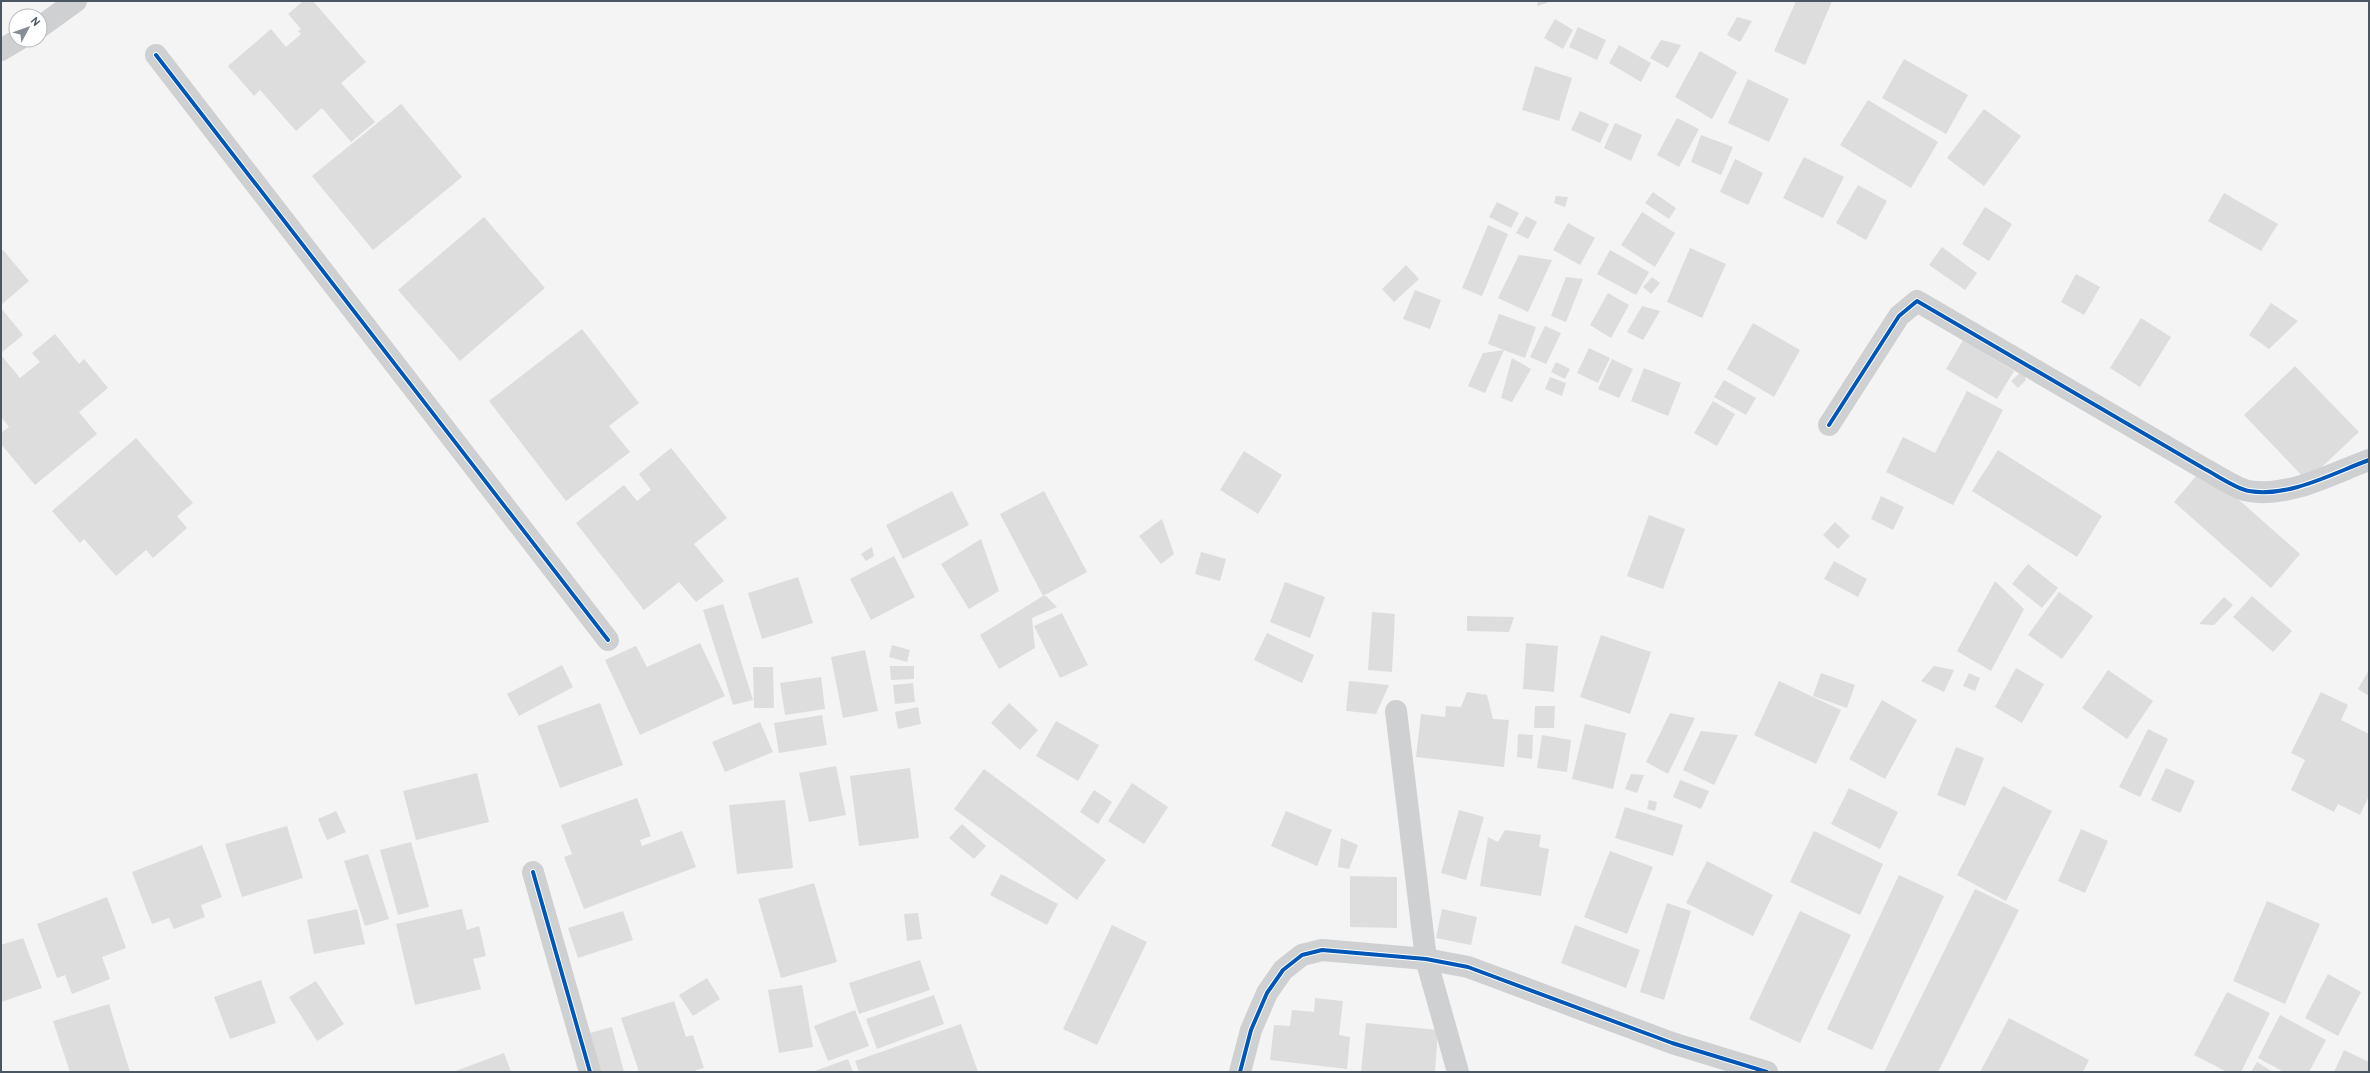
<svg xmlns="http://www.w3.org/2000/svg" width="2370" height="1073" font-family="Overpass,sans-serif">
<style>
.building{fill:#ddddde}
.lines{fill:none;stroke-linecap:round;stroke-linejoin:round}
.street{stroke:#ced0d2;stroke-width:22}
.cycleway-casing{stroke:#fff;stroke-width:6}
.cycleway{stroke:#0057b8;stroke-width:4}
</style>
<rect width="100%" height="100%" fill="#f4f4f4"/>
<g class="building">
<polygon points="303,1 313,1 366,62 341,83 375,122 351,142 322,108 296,131 260,90 254,96 228,66 271,29 286,47 301,34 298,31 301,29 288,14"/>
<polygon points="1538,1 1548,1 1547,3 1537,6"/>
<polygon points="1796,1 1832,1 1805,65 1774,51"/>
<polygon points="1737,17 1752,21 1740,42 1727,35"/>
<polygon points="1555,19 1573,30 1563,49 1544,38"/>
<polygon points="1578,27 1606,40 1597,60 1569,47"/>
<polygon points="1661,40 1681,45 1668,68 1650,58"/>
<polygon points="1619,45 1651,63 1641,82 1609,63"/>
<polygon points="1700,51 1737,72 1712,119 1675,97"/>
<polygon points="1904,59 1968,95 1946,134 1882,98"/>
<polygon points="1535,66 1572,78 1559,121 1522,110"/>
<polygon points="1748,79 1789,99 1769,142 1728,123"/>
<polygon points="1868,100 1938,142 1911,188 1840,145"/>
<polygon points="401,104 462,177 373,250 312,176"/>
<polygon points="1984,109 2021,136 1984,186 1947,158"/>
<polygon points="1580,111 1609,124 1600,143 1571,130"/>
<polygon points="1677,118 1699,129 1679,167 1657,155"/>
<polygon points="1615,123 1642,135 1631,161 1604,148"/>
<polygon points="1701,135 1733,147 1721,175 1691,162"/>
<polygon points="1804,157 1844,177 1823,218 1783,198"/>
<polygon points="1735,159 1763,173 1748,205 1720,192"/>
<polygon points="1858,185 1887,201 1866,240 1836,223"/>
<polygon points="1653,192 1676,208 1669,219 1645,203"/>
<polygon points="2224,193 2278,224 2261,251 2208,221"/>
<polygon points="1556,196 1568,197 1565,207 1554,203"/>
<polygon points="1497,202 1519,213 1511,228 1489,217"/>
<polygon points="1985,207 2012,224 1989,261 1962,244"/>
<polygon points="1642,212 1675,233 1655,267 1621,245"/>
<polygon points="1526,216 1537,222 1528,239 1516,233"/>
<polygon points="484,217 545,288 460,361 398,290"/>
<polygon points="1568,223 1595,238 1580,265 1553,250"/>
<polygon points="1488,225 1508,234 1482,296 1462,288"/>
<polygon points="1942,247 1977,273 1965,290 1929,265"/>
<polygon points="1690,248 1726,264 1702,318 1667,302"/>
<polygon points="3,250 29,281 1,305 1,251"/>
<polygon points="1610,250 1649,272 1636,295 1597,274"/>
<polygon points="1519,255 1552,260 1528,312 1498,298"/>
<polygon points="1406,265 1419,279 1394,302 1382,289"/>
<polygon points="2076,274 2100,287 2084,315 2061,302"/>
<polygon points="1566,277 1583,279 1566,322 1551,316"/>
<polygon points="1652,277 1660,283 1651,294 1643,287"/>
<polygon points="1415,290 1441,300 1430,329 1403,319"/>
<polygon points="1608,293 1629,305 1611,338 1590,325"/>
<polygon points="2271,303 2298,321 2269,349 2249,335"/>
<polygon points="1642,306 1660,311 1643,340 1627,332"/>
<polygon points="1,308 23,335 1,353"/>
<polygon points="1499,314 1536,327 1525,358 1488,344"/>
<polygon points="2141,318 2171,337 2140,387 2110,368"/>
<polygon points="1753,323 1800,350 1774,397 1727,369"/>
<polygon points="1545,326 1561,333 1546,364 1530,357"/>
<polygon points="582,329 639,403 609,426 630,452 566,501 489,401"/>
<polygon points="55,334 79,364 84,359 108,388 79,412 97,434 35,485 1,444 1,433 9,427 2,418 1,419 1,355 20,378 40,362 32,353"/>
<polygon points="1963,340 2014,371 1997,399 1946,369"/>
<polygon points="1589,348 1610,358 1598,383 1577,373"/>
<polygon points="1504,350 1485,393 1468,386 1483,353"/>
<polygon points="1512,358 1531,369 1512,402 1501,398"/>
<polygon points="1612,359 1633,369 1619,398 1598,389"/>
<polygon points="1556,362 1570,369 1565,379 1551,372"/>
<polygon points="2295,366 2359,432 2307,481 2244,415"/>
<polygon points="1644,368 1681,383 1668,416 1631,401"/>
<polygon points="2023,370 2026,380 2018,388 2011,381"/>
<polygon points="1550,377 1566,383 1562,396 1545,389"/>
<polygon points="1724,380 1756,398 1746,415 1714,397"/>
<polygon points="1967,391 2003,410 1953,505 1886,472 1903,437 1935,453"/>
<polygon points="1713,401 1735,414 1717,446 1694,433"/>
<polygon points="136,438 193,503 177,516 187,528 153,558 146,550 116,576 84,539 80,543 52,511"/>
<polygon points="671,448 727,518 694,544 724,581 696,602 679,582 644,610 576,523 624,485 637,501 651,490 639,474"/>
<polygon points="1998,450 2102,516 2077,557 1972,491"/>
<polygon points="1244,451 1282,475 1258,514 1220,490"/>
<polygon points="2203,468 2300,554 2271,588 2174,502"/>
<polygon points="952,491 969,525 903,559 886,525"/>
<polygon points="1044,491 1087,572 1043,596 1000,514"/>
<polygon points="1881,496 1904,507 1893,530 1871,519"/>
<polygon points="1649,515 1685,529 1663,589 1627,576"/>
<polygon points="1162,519 1174,554 1161,564 1139,536"/>
<polygon points="1835,522 1850,536 1838,549 1823,535"/>
<polygon points="981,539 999,591 969,609 941,564"/>
<polygon points="872,547 874,556 866,561 861,554"/>
<polygon points="1201,552 1226,559 1220,581 1195,574"/>
<polygon points="894,556 915,597 871,620 850,579"/>
<polygon points="1834,561 1867,579 1858,597 1824,579"/>
<polygon points="2028,564 2058,588 2042,608 2012,584"/>
<polygon points="798,577 813,623 762,639 748,593"/>
<polygon points="1995,581 2024,609 1991,671 1957,651"/>
<polygon points="1285,582 1325,597 1310,638 1270,622"/>
<polygon points="2059,592 2093,616 2062,659 2028,635"/>
<polygon points="1043,596 1046,596 1057,607 1032,618 1035,648 999,669 980,635"/>
<polygon points="2252,596 2292,631 2273,652 2233,617"/>
<polygon points="2224,597 2233,605 2214,625 2199,624"/>
<polygon points="723,604 753,700 733,705 703,610"/>
<polygon points="1372,612 1395,614 1392,672 1368,670"/>
<polygon points="1062,613 1088,665 1060,678 1034,626"/>
<polygon points="1467,616 1514,617 1509,632 1467,631"/>
<polygon points="1267,633 1314,655 1302,683 1254,660"/>
<polygon points="1601,635 1651,652 1630,714 1580,697"/>
<polygon points="700,643 725,696 640,735 605,660 636,646 647,667"/>
<polygon points="1526,643 1558,646 1554,692 1523,689"/>
<polygon points="892,645 910,650 907,662 889,657"/>
<polygon points="865,650 878,711 843,718 831,657"/>
<polygon points="562,665 573,687 519,716 507,694"/>
<polygon points="890,666 914,666 914,679 891,680"/>
<polygon points="1934,666 1954,670 1944,692 1921,681"/>
<polygon points="753,667 773,667 774,708 754,708"/>
<polygon points="2016,668 2044,684 2022,723 1995,707"/>
<polygon points="2108,670 2153,701 2127,739 2082,708"/>
<polygon points="2369,670 2369,696 2358,689"/>
<polygon points="1821,673 1855,685 1847,708 1813,696"/>
<polygon points="1969,673 1980,678 1975,691 1963,686"/>
<polygon points="821,677 825,709 785,715 780,683"/>
<polygon points="1349,681 1389,685 1376,714 1346,711"/>
<polygon points="1779,681 1841,710 1816,764 1754,735"/>
<polygon points="913,683 915,702 895,704 893,685"/>
<polygon points="1467,692 1487,695 1493,719 1509,720 1504,767 1416,757 1421,714 1445,717 1446,706 1461,707"/>
<polygon points="2321,692 2348,705 2341,720 2369,734 2369,796 2360,815 2338,804 2334,812 2291,790 2305,760 2291,753"/>
<polygon points="1882,700 1917,720 1885,779 1849,759"/>
<polygon points="600,703 623,765 560,788 537,726"/>
<polygon points="1009,703 1038,730 1020,750 991,723"/>
<polygon points="1535,706 1555,706 1554,728 1534,728"/>
<polygon points="918,707 921,724 898,729 895,712"/>
<polygon points="1670,713 1695,718 1668,774 1646,762"/>
<polygon points="822,715 827,745 779,753 774,723"/>
<polygon points="1056,721 1099,745 1078,781 1036,756"/>
<polygon points="760,722 773,752 725,772 712,742"/>
<polygon points="1585,724 1626,733 1613,789 1572,779"/>
<polygon points="2148,729 2168,739 2140,797 2119,787"/>
<polygon points="1701,731 1738,735 1714,785 1683,770"/>
<polygon points="1518,734 1533,735 1532,759 1517,757"/>
<polygon points="1542,735 1571,740 1567,772 1537,768"/>
<polygon points="1956,747 1984,758 1965,806 1937,795"/>
<polygon points="836,766 846,815 809,822 799,773"/>
<polygon points="910,768 919,838 859,846 850,776"/>
<polygon points="2166,768 2195,781 2180,813 2151,800"/>
<polygon points="984,769 1106,860 1077,900 954,809"/>
<polygon points="477,773 489,822 416,840 403,791"/>
<polygon points="1631,774 1644,775 1637,793 1625,789"/>
<polygon points="1680,780 1709,791 1701,809 1673,797"/>
<polygon points="1132,783 1168,807 1144,844 1108,821"/>
<polygon points="2003,786 2052,811 2006,901 1957,875"/>
<polygon points="1849,788 1898,812 1880,849 1831,824"/>
<polygon points="1094,790 1112,802 1098,824 1080,812"/>
<polygon points="637,798 651,836 640,840 642,846 682,831 696,867 584,909 564,857 572,854 561,825"/>
<polygon points="785,800 793,868 737,874 729,805"/>
<polygon points="1649,800 1657,802 1655,811 1647,809"/>
<polygon points="1625,807 1683,825 1673,856 1615,838"/>
<polygon points="1459,810 1484,817 1466,880 1441,873"/>
<polygon points="336,811 346,832 327,840 318,819"/>
<polygon points="1286,811 1332,830 1317,866 1271,846"/>
<polygon points="962,824 986,846 974,859 949,838"/>
<polygon points="287,826 303,878 242,897 225,844"/>
<polygon points="2081,829 2108,841 2085,893 2058,881"/>
<polygon points="1505,830 1541,835 1539,847 1549,849 1541,896 1480,886 1488,837 1498,842"/>
<polygon points="1814,831 1883,864 1860,915 1790,882"/>
<polygon points="1341,838 1358,845 1349,869 1338,867"/>
<polygon points="411,842 429,907 398,915 380,850"/>
<polygon points="202,845 222,897 201,905 205,917 174,929 169,918 152,924 132,872"/>
<polygon points="1610,851 1653,867 1627,934 1584,917"/>
<polygon points="368,854 389,919 365,926 344,861"/>
<polygon points="1707,861 1773,895 1753,936 1686,903"/>
<polygon points="1001,874 1058,904 1047,925 990,895"/>
<polygon points="1899,875 1944,896 1872,1050 1827,1029"/>
<polygon points="1350,876 1397,877 1397,928 1350,927"/>
<polygon points="814,883 837,962 781,978 758,899"/>
<polygon points="1975,889 2019,910 1938,1072 1884,1072"/>
<polygon points="107,897 126,948 102,957 110,979 72,994 65,975 57,978 37,924"/>
<polygon points="2267,901 2320,924 2285,1004 2233,981"/>
<polygon points="1667,903 1691,911 1664,1000 1640,992"/>
<polygon points="357,909 365,944 314,954 307,920"/>
<polygon points="462,909 467,930 479,926 486,956 473,959 481,989 415,1005 396,924"/>
<polygon points="1442,909 1477,917 1471,945 1436,938"/>
<polygon points="623,911 633,940 578,958 568,928"/>
<polygon points="1800,911 1851,935 1800,1043 1749,1019"/>
<polygon points="918,913 922,939 907,941 904,914"/>
<polygon points="1112,925 1147,942 1097,1045 1063,1029"/>
<polygon points="1575,925 1640,950 1626,988 1561,963"/>
<polygon points="23,938 42,988 1,1002 1,945"/>
<polygon points="920,960 930,990 859,1014 849,983"/>
<polygon points="2328,974 2361,992 2338,1036 2305,1018"/>
<polygon points="707,978 720,999 693,1016 679,995"/>
<polygon points="261,980 276,1023 230,1039 214,997"/>
<polygon points="316,981 344,1024 317,1041 289,997"/>
<polygon points="802,985 813,1047 779,1053 768,990"/>
<polygon points="2227,992 2270,1013 2241,1072 2227,1072 2194,1055"/>
<polygon points="934,995 944,1024 877,1049 866,1019"/>
<polygon points="1315,998 1343,1001 1339,1035 1350,1037 1347,1069 1270,1060 1274,1025 1290,1026 1292,1010 1314,1012"/>
<polygon points="674,1001 686,1037 693,1035 704,1068 696,1070 697,1072 639,1072 621,1018"/>
<polygon points="109,1004 130,1072 70,1072 53,1021"/>
<polygon points="855,1010 869,1046 828,1061 814,1026"/>
<polygon points="2280,1015 2326,1040 2309,1072 2284,1072 2258,1058"/>
<polygon points="2009,1018 2089,1060 2083,1072 1980,1072"/>
<polygon points="1366,1023 1438,1030 1435,1072 1361,1072"/>
<polygon points="961,1024 978,1072 859,1072 855,1061"/>
<polygon points="612,1027 624,1072 601,1072 590,1033"/>
<polygon points="2344,1050 2369,1062 2369,1072 2334,1072"/>
<polygon points="504,1053 511,1072 453,1072"/>
<polygon points="848,1059 853,1072 812,1072"/>
<polygon points="2257,1062 2273,1072 2251,1072"/>
</g>
<g class="lines">
<g class="street">
<polyline points="40,27 76,1"/>
<polyline points="1,50 18,40"/>
<polyline points="156,55 608,640"/>
<path d="M1829 425 1899 316 1917 301 2203 468C2215 474 2236 489 2249 491 2289 498 2333 473 2369 460"/>
<polyline points="1396,711 1426,959 1458,1072"/>
<polyline points="533,872 590,1072"/>
<polyline points="1240,1072 1251,1030 1267,993 1283,970 1302,955 1322,950 1426,959 1468,967 1672,1043 1767,1072"/>
</g>
<defs>
<g id="cycleway">
<polyline points="156,55 608,640"/>
<path d="M1829 425 1899 316 1917 301 2203 468C2215 474 2236 489 2249 491 2289 498 2333 473 2369 460"/>
<polyline points="533,872 590,1072"/>
<polyline points="1240,1072 1251,1030 1267,993 1283,970 1302,955 1322,950 1426,959 1468,967 1672,1043 1767,1072"/>
</g>
</defs>
<use href="#cycleway" class="cycleway-casing"/>
<use href="#cycleway" class="cycleway"/>
</g>
<rect width="2370" height="1073" fill="none" stroke="#4a5661" stroke-width="4"/>
<g transform="translate(28 28) rotate(49)"><circle r="19" fill="#ffffff" stroke="#b7bbc0"/>
<path d="M0-3L7 15L0 10L-7 15Z" fill="#868d94"/>
<text y="-6" font-size="11" font-weight="bold" text-anchor="middle" fill="#4a5661">N</text>
</g>
</svg>
